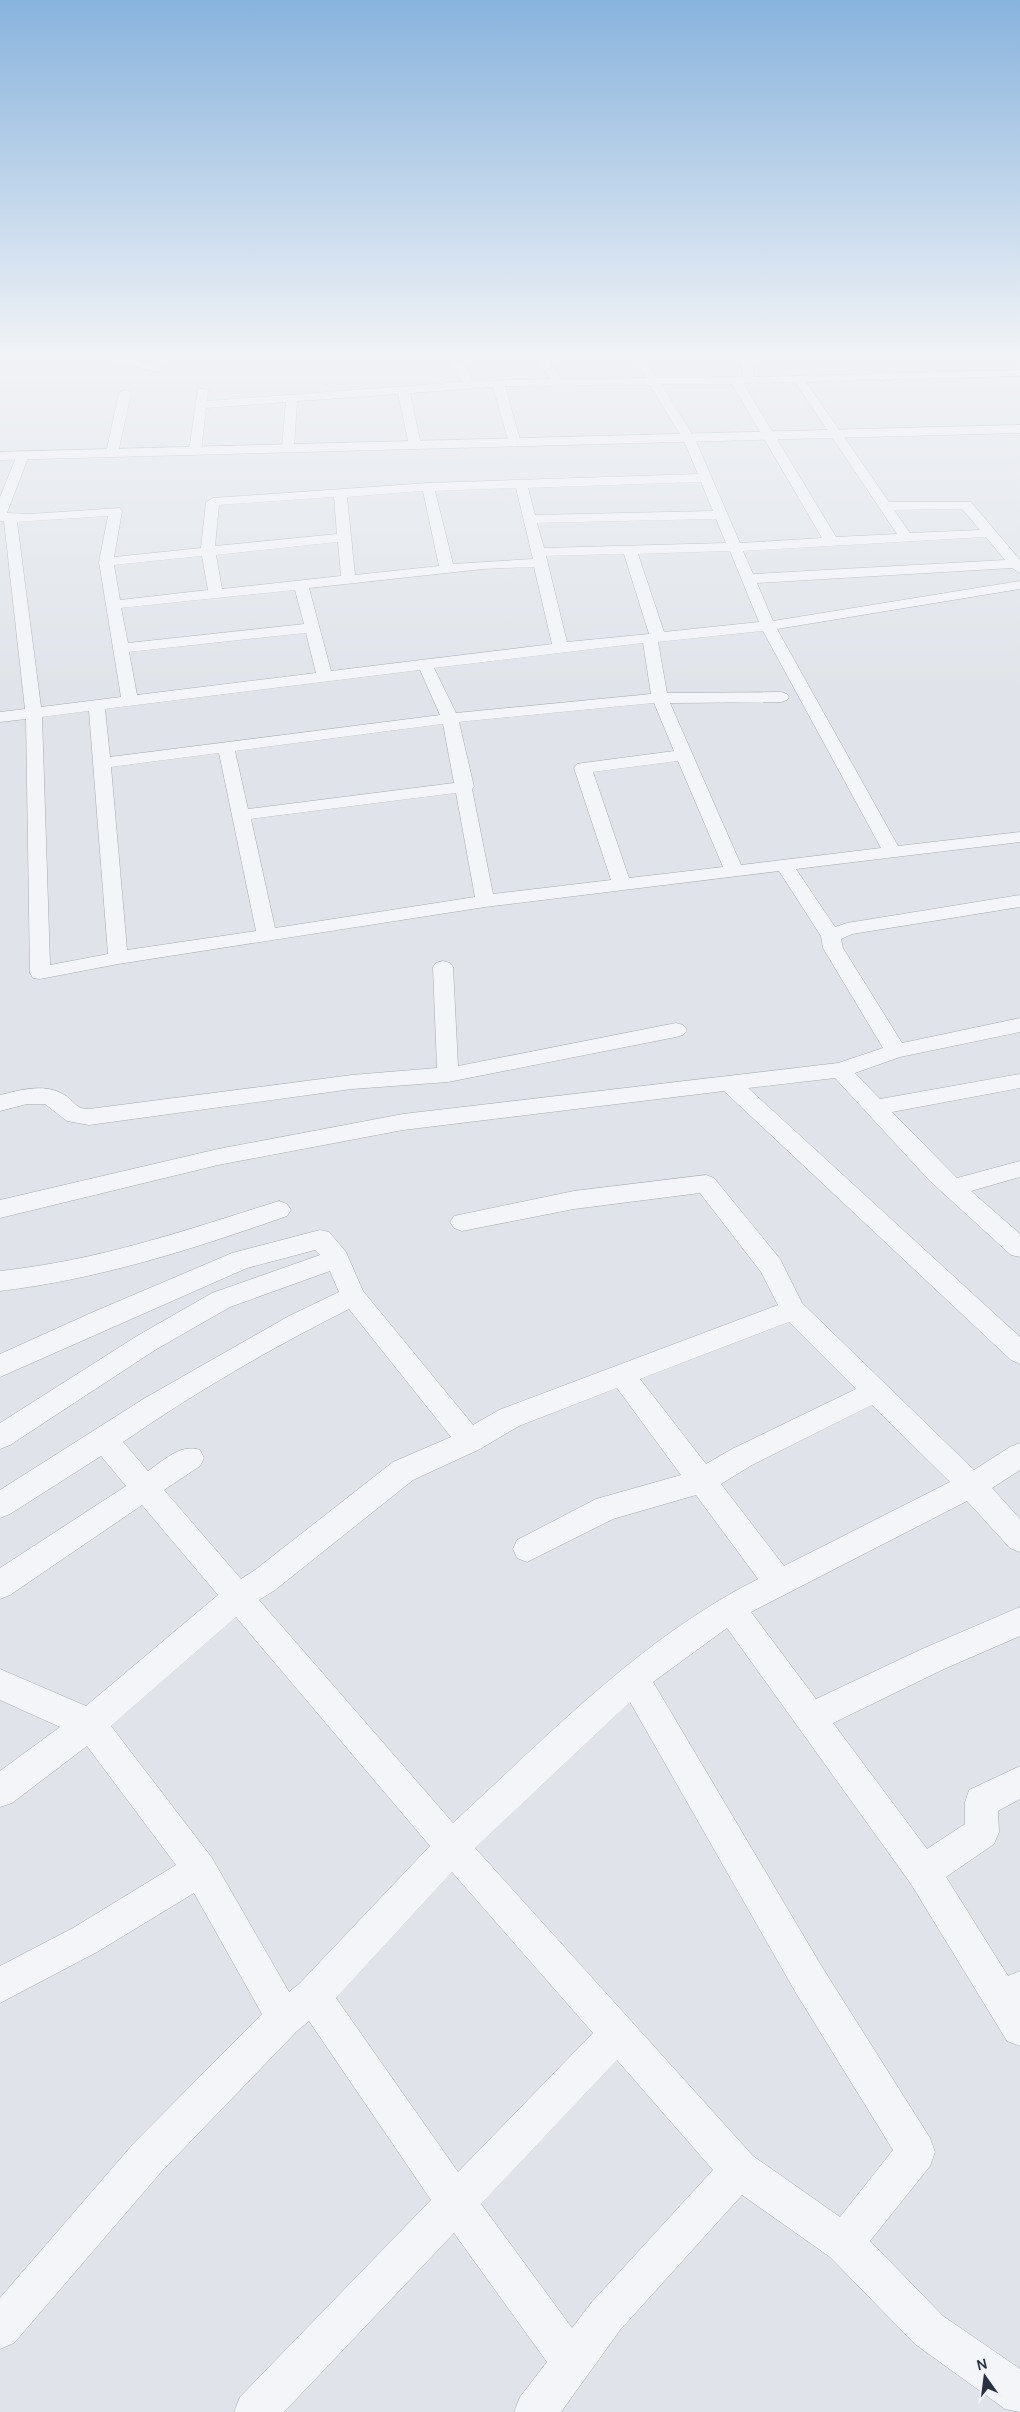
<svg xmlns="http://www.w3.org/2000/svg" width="1020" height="2412" font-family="Manrope,sans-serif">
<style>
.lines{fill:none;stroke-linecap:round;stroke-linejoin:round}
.minor-casing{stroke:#a5abb4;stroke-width:1}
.tertiary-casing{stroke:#a5abb4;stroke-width:1}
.minor{fill:#f3f5f8;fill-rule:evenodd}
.tertiary{fill:#f3f5f8;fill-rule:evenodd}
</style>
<rect width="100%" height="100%" fill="#e0e4ea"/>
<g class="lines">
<defs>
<g id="minor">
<polygon points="0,357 9,357 0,361"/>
<polygon points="101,357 120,357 162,367 163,369 158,372 102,359"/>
<path d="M442 357C461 357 465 365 473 381L551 379 534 357H545L562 379 646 378 634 357H644L657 378 743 377 742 365 735 357H746L752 364 754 377 1020 370V376L806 382 889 502H971L1020 560V573L1012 568 757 583 773 621 1020 581V589L777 629 898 846 1020 832V842L796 869 835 927 847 923 1020 895V907L852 934 841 939 843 948 902 1043 1020 1018V1032L900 1057 855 1073 880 1099 1020 1074V1088L892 1112 957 1178 1020 1161V1177L971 1191 1020 1234V1257L1011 1255 930 1181 835 1078 748 1088 1020 1337V1364L1011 1360 724 1091 403 1130 218 1165 0 1218V1200L218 1149 403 1114 838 1063 883 1048 823 948 821 936 779 871 485 907 118 964 40 979 33 978 30 973 26 719 0 722V712L25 709 4 521H0V497L17 455 23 451 29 455 7 513 30 514 120 508 122 511 114 557 201 548 206 502 213 498 428 483 698 474 683 439 650 385 505 386 521 443 515 447 509 443 493 387 410 393 421 445 415 449 409 445 398 394 297 401 294 448 288 452 282 448 286 402 206 408 201 451 195 455 189 451 198 389H206L208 391 207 401 462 382 455 369ZM795 382 897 534 836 537 743 383ZM661 384H732L822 538 740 543 695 439ZM701 482 713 511 535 515 528 488ZM516 488 533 559 453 564 435 491ZM423 491 439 566 355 575 347 497ZM334 497 337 534 215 546 219 505ZM962 509 980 530 910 533 894 510ZM108 516 99 562 121 697 41 707 17 522ZM716 519 726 543 544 548 537 523ZM986 537 1005 560 753 574 743 551ZM338 542 341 576 222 589 216 555ZM730 551 759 622 664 632 638 554ZM624 554 649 634 567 642 546 556ZM202 556 208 590 120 600 114 565ZM534 567 552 644 331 671 309 588 483 569ZM295 590 304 624 128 643 121 608ZM763 631 881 848 741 865 670 703 781 702 787 700 789 697 787 694 781 692 667 693 658 642ZM306 633 316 673 137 695 129 652ZM643 643 651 694 456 713 434 668ZM420 670 440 715 110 757 105 709ZM654 703 674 751 583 763 577 764 574 768 611 880 493 894 472 789 474 787 459 722ZM89 711 108 954 50 965 42 717ZM443 724 454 783 248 809 235 751ZM219 753 256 931 127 950 111 767ZM678 761 723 867 629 878 593 772ZM456 793 475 897 275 928 251 819Z"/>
<polygon points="125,390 131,393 118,453 112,457 106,453 119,393"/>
<path d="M443 961 450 963 453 967 458 1066 676 1023 683 1025 687 1030 683 1035 676 1037 448 1082 352 1089 89 1125 67 1121 45 1104H27L0 1111V1095C21 1090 46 1082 66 1096 76 1103 76 1109 89 1109L352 1075 437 1068 433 967 436 963Z"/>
<path d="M706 1175 714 1178 780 1259 802 1303 974 1470 1010 1447 1020 1443V1470L992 1488 1020 1519V1552L1010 1548 967 1501 751 1612 816 1699 922 1649 1020 1607V1636L944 1669 833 1723 927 1849 965 1824V1802L969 1790 1020 1766V1799L998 1811 999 1832 994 1844 946 1877 1008 1976 1020 1971V2046L1007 2041 911 1884 727 1628 653 1682 822 1967 930 2138 935 2152 930 2166 870 2241 943 2316 1020 2369V2412L1005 2409 915 2344 830 2257 742 2195 620 2330 561 2412H514L520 2397 547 2362 454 2233 284 2412H234L240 2397 431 2200 309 2021 297 2031 162 2171 14 2343 0 2349V2298L134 2143 262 2014 194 1893 97 1952 0 2003V1966L73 1928 176 1865 87 1746 12 1803 0 1807V1771L60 1727 0 1700V1669L86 1706 218 1595 142 1505 10 1595 0 1599V1568L126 1486 101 1456 10 1514 0 1518V1490L145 1398 289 1316 339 1292 330 1271 230 1307 155 1350 10 1445 0 1449V1423L137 1336 212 1293 320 1255 315 1250 247 1268 0 1377V1354L91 1313 232 1253 320 1230 329 1232 346 1252 363 1291 473 1425 499 1410 778 1305 761 1272 700 1193 574 1209 462 1231 454 1228 450 1222 454 1216 574 1191ZM349 1309 451 1437 393 1462 255 1570 241 1579 164 1490 200 1466 204 1458 200 1450C181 1443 163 1461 148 1471L123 1442C194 1393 271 1348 349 1309ZM789 1322 856 1389 732 1449 706 1464 640 1379ZM617 1388 681 1475 596 1499 517 1540 513 1549 517 1558 527 1562 613 1519 696 1495 758 1579C641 1638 549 1735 453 1823L259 1600 275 1590 413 1480 480 1449 519 1426ZM872 1405 950 1482 784 1566 721 1484 752 1465ZM236 1617 430 1846 300 1983 289 1992 212 1858 111 1726ZM630 1702 796 1993 893 2150 840 2217 753 2156 475 1848ZM452 1872 593 2033 458 2172 336 1998ZM617 2060 713 2170 592 2302 572 2328 481 2204Z"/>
<path d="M279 1201 287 1204 291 1210 287 1216C193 1249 100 1279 0 1291V1271C101 1260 183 1231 279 1201Z"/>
</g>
<polygon id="tertiary" points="1020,425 1020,433 0,460 0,452"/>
</defs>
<use href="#minor" class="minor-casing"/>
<use href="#tertiary" class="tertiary-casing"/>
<use href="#minor" class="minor"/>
<use href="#tertiary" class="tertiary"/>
</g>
<linearGradient id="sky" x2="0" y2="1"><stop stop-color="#88b3dd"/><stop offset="0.51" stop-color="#f1f3f6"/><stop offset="1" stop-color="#f1f3f6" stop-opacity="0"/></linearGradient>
<rect width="1020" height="695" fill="url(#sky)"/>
<g transform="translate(985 2377) rotate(346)" stroke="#f0f3f7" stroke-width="4" paint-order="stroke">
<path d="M0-4L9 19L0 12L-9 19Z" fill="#283142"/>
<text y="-8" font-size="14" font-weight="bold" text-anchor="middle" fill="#283142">N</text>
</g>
</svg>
